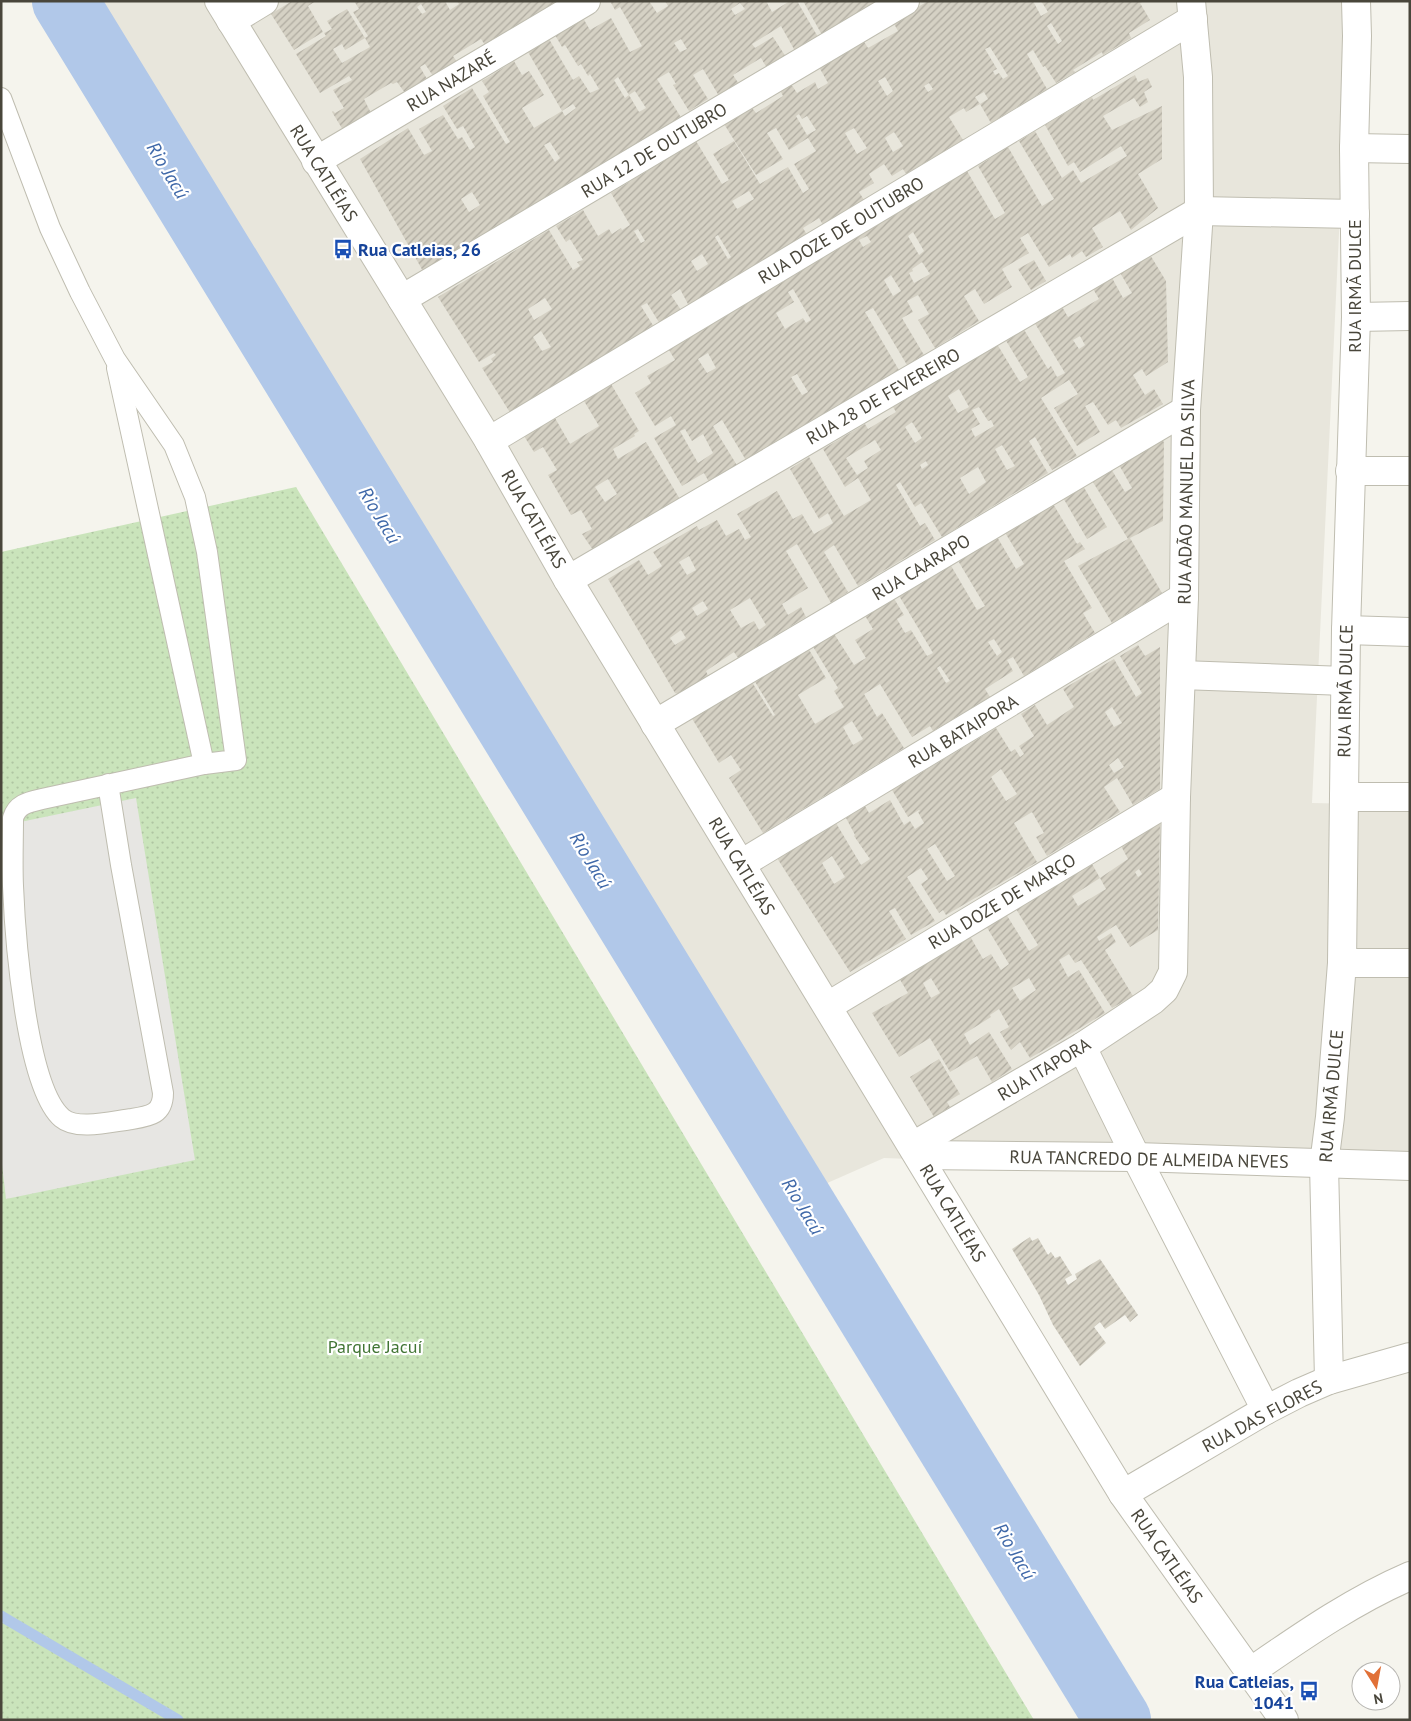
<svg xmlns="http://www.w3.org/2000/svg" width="1411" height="1721" font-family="'PT Sans',sans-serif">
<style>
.residential{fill:#e8e6dc}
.grass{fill:url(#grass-dots)}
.parking{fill:#e7e6e3}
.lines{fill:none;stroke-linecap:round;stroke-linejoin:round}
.stream{stroke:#b1c8e9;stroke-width:11}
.river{stroke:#b1c8e9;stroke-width:66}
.building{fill:url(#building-hatch);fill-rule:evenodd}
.service-casing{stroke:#bfbdb0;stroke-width:22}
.minor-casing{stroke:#bfbdb0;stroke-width:30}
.tertiary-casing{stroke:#bfbdb0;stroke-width:30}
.service{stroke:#fff;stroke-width:20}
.minor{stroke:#fff;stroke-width:28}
.tertiary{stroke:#fff;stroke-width:28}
.labels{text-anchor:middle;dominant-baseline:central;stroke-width:4.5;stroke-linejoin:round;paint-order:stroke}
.street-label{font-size:18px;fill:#49463b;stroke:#fff}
.transit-label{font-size:18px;font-weight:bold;fill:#164399;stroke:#fff;text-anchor:start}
.park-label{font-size:18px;fill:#417534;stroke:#fff}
.water-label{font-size:19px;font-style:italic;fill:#4069a9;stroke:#fff}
</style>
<defs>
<pattern id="grass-dots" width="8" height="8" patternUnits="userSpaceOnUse" patternTransform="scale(1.25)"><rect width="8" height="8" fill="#cae4bb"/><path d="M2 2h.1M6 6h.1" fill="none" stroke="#afc5a2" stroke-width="1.8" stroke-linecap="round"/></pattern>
<pattern id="building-hatch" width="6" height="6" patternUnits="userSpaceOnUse" patternTransform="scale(1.25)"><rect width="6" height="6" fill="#d5d1c4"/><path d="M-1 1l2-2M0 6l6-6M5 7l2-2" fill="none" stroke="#afaba0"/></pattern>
</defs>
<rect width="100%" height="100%" fill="#f5f4ed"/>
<polygon class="residential" points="54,1 1350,1 1312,803 1410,805 1410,1178 884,1158 791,1199"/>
<polygon class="grass" points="296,487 1034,1720 1,1720 1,552"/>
<polygon class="parking" points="136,798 195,1160 6,1199 1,1156 1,826"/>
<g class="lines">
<polyline class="stream" points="1,1616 178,1720"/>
<polyline class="river" points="65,1 1118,1720"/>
</g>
<g class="building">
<polygon points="292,1 316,1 308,6 323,32 294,50 271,14"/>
<path d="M354 1H445L450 10 459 4 457 1H558L485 45 481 39 453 56 457 62 433 76 425 64 420 67 427 79 405 93 397 82 393 84 391 83 364 99 371 113 343 130 332 112 333 111 335 113 344 108 333 90 352 80 349 76 320 93 296 54 326 36 324 33 332 29 327 21 347 9 365 38 368 36 353 12 359 9ZM421 4 426 12 422 14 417 7ZM365 38 370 47 342 63 333 49 342 44 345 50Z"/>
<path d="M610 1H649L657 13 668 6 665 1H766L772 12 790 1H797L818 37 795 51 781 26 752 44 755 48 773 37 786 57 767 68 761 58 733 75 739 84 719 96 703 69 693 75 708 99 689 111 673 85 676 84 669 72 657 79 682 119 424 273 360 159 408 128 424 155 432 151 419 129 443 115 458 139 462 137 470 150 475 147 463 126 457 129 443 106 472 88 506 144 510 142 483 96 489 92 482 81 514 61 522 75 529 71 544 95 522 108 534 128 562 111 528 52 549 39 573 80 579 76 590 93 599 89 590 74 588 76 581 64 578 66 565 45 562 47 555 35 583 18 590 30 611 18 630 52 642 46 620 7 615 10ZM740 3 745 9 735 15 731 9ZM681 39 687 49 680 52 674 43ZM618 77 629 95 635 91 646 108 639 112 629 95 625 98 614 80ZM573 104 576 108 565 116 562 111ZM550 142 560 158 555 162 544 145ZM472 192 480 205 469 212 461 199Z"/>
<polygon points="803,1 879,1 822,35"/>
<path d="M928 1H1033L1041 16 1048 12 1041 1H1144L1140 3 1150 20 1129 33 1131 38 1103 55 1102 52 1073 70 1075 72 1056 83 1045 66 1043 67 1033 50 1027 54 1047 89 991 123 980 104 988 99 984 92 975 97 980 104 966 112 964 108 949 117 963 140 906 174 903 169 892 176 884 164 869 174 874 183 859 192 864 200 823 225 819 218 803 228 807 235 689 306 680 289 671 295 681 310 660 324 647 303 641 306 654 327 511 414 482 368 493 362 491 359 496 355 494 353 479 362 438 297 549 230 573 270 580 266 577 262 583 260 570 239 566 242 556 226 583 210 598 236 609 229 612 234 621 228 622 230 630 225 611 193 696 141 722 184 729 180 713 154 734 141 760 184 788 167 803 193 809 189 794 164 816 151 808 138 789 150 776 128 767 133 783 159 756 175 724 124 752 108 756 113 783 96 780 90 791 84 797 93 815 82 818 89 828 83 819 67 863 40 868 48 898 31 893 22ZM1051 23 1062 41 1058 44 1047 26ZM990 47 1008 76 1003 79 999 73 995 75 993 71 997 69 985 49ZM885 77 893 91 887 96 878 81ZM929 83 933 89 928 92 924 86ZM799 114 802 119 807 116 816 130 807 135 796 116ZM854 128 867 148 857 154 845 133ZM894 132 903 146 893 152 885 138ZM749 191 754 199 737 209 732 201ZM638 229 645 241 641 243 634 231ZM718 235 731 257 728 259 715 237ZM702 254 708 264 697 271 691 261ZM545 298 552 309 534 320 528 309ZM541 331 551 347 542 351 533 337Z"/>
<path d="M1135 75 1138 82 1148 78 1152 87 1144 92 1148 102 1140 107 1134 98 1103 116 1112 130 1162 106V159L1138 174 1158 208 1131 230 1120 211 1092 228 1103 247 1086 257 1082 251 1072 258 1070 254 1049 267 1028 233 1020 238 1029 253 1002 269 1012 287 984 304 975 289 964 296 979 321 935 348 918 320 929 314 918 295 907 301 913 312 902 318 924 355 907 365 873 308 865 312 899 370 747 462 722 420 713 426 738 467 710 484 704 473 682 486 654 438 676 425 671 416 655 426 635 393 651 383 647 376 675 360 669 350 967 171 995 219 1005 213 978 166 1008 147 1042 206 1054 199 1019 141 1035 131 1062 178 1073 170 1081 183 1127 156 1121 146 1080 172 1074 162 1068 166 1045 125 1092 97 1093 100ZM913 232 924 251 919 255 908 236ZM867 236 871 242 863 247 859 240ZM922 262 930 274 914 283 909 273 913 271 912 269ZM891 275 901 291 893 296 884 280ZM793 289 811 320 806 323 803 318 785 329 776 313 794 302 788 292ZM708 353 716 368 707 373 698 359ZM797 374 808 392 802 395 791 377ZM685 429 692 441 703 434 713 453 698 463 680 431Z"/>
<path d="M1149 253 1166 281 1168 362 1146 376 1142 369 1133 375 1145 395 1154 389 1163 404 1121 428 1116 420 1108 425 1093 402 1085 406 1100 432 1077 446 1054 408 1078 394 1069 380 1041 398 1077 456 1052 470 1040 450 1042 449 1035 437 1029 441 1048 473 942 537 921 503 915 507 900 482 896 485 920 526 925 523 935 540 858 586 834 545 824 552 848 592 831 603 797 544 786 551 808 588 782 604 788 615 801 607 806 617 738 658 734 652 706 671 708 676 678 694 675 693 608 579 639 560 648 575 662 566 653 552 697 526 699 530 717 520 726 536 739 529 745 540 751 537 737 514 777 491 793 519 802 514 814 534 833 523 828 513 819 519 790 469 809 457 844 516 871 500 858 478 845 487 823 449 865 424 868 429 896 412 893 407 997 344 1020 382 1028 377 1005 339 1023 328 1048 369 1051 366 1057 377 1065 373 1034 322 1061 305 1068 317 1099 299 1092 287 1111 276 1123 298 1132 293 1119 271ZM1080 336 1085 345 1079 349 1073 340ZM959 389 969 407 958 413 948 396ZM979 407 988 421 991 420 994 426 975 437 971 429 980 424 972 410ZM912 422 922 438 915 443 905 427ZM875 440 881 450 864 461 868 468 857 475 846 458ZM1002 445 1015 466 1007 470 995 449ZM926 461 928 465 922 469 920 465ZM978 467 986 482 969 494 960 478ZM689 556 696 570 687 575 679 562ZM750 598 766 625 759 630 754 621 741 628 730 610ZM703 601 708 609 697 616 692 608ZM681 630 686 638 675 645 670 638Z"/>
<polygon points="1034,260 1046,281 1031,290 1018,269"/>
<path d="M611 384 639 431 634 434 635 436 613 449 618 459 646 442 681 501 595 553 582 534 592 529 581 510 571 515 548 475 557 470 543 447 534 452 524 436 555 418 570 444 599 426 584 401ZM608 479 617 494 605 502 595 487Z"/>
<polygon points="1159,438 1164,442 1163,521 1130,538 1162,593 1112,623 1078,566 1128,539 1091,479 1110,467 1125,492 1132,488 1118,463"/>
<polygon points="1082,484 1107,527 1087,539 1062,496"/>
<path d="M1052 502 1077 544 1080 542 1085 549 1064 561 1092 608 1083 613 1095 633 1024 676 1013 657 1007 660 1013 671 985 689 990 697 933 731 930 726 912 737 880 684 869 691 864 694 877 717 882 713 904 748 763 833 729 778 741 770 731 755 719 763 691 717 752 682 773 716 775 715 754 680 808 648 826 678 798 695 815 724 844 707 834 691 838 688 812 645 833 632 854 665 866 658 855 640 873 629 864 614 893 597 904 615 897 619 905 633 911 630 927 656 933 653 898 594 950 564 977 610 985 606 957 559 996 535 1016 569 1024 564 1004 531ZM994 639 1002 652 997 656 988 642ZM940 666 950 681 946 683 937 668ZM852 721 863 739 853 745 843 727Z"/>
<path d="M1138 645 1145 656 1160 647V789L1133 805 1117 778 1104 787 1120 812 1047 856 1036 837 1044 833 1032 812 1014 823 1037 862 946 915 943 910 939 913 921 884 928 879 921 868 907 877 935 921 911 935 895 908 889 911 906 939 850 972 777 858 836 823 861 865 870 859 854 836 855 835 846 818 865 806 869 813 890 800 904 825 910 821 915 829 924 823 918 812 920 811 919 810 908 817 892 790 996 728 1011 752 1015 749 1020 757 1024 754 1019 746 1034 736 1021 714 1035 705 1047 725 1074 707 1063 689 1114 659 1136 697 1142 693 1120 656ZM1112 707 1122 723 1114 727 1105 712ZM1118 758 1124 767 1114 773 1109 765ZM1001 769 1017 794 1006 801 991 777ZM935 844 955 876 947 881 927 849ZM832 856 845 877 834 884 822 863Z"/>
<path d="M1160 823 1158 930 1130 947 1116 925 1097 937 1099 941 1111 933 1116 942 1105 950 1133 996 1112 1008 1081 960 1075 963 1069 954 1059 960 1068 977 1079 970 1105 1013 1049 1047 1030 1058 1020 1042 1011 1050 1000 1032 1009 1027 999 1009 990 1015 991 1017 964 1034 970 1045 989 1032 1012 1069 992 1082 977 1056 950 1072 930 1038 899 1057 872 1013 908 993 899 978 970 936 983 959 991 954 1001 970 1009 964 986 926 1006 914 1029 951 1038 945 1016 909 1092 864 1100 878 1128 859 1121 846ZM1139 869 1142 874 1138 877 1135 872ZM1100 878 1106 889 1078 906 1072 896ZM931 978 940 993 931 998 923 983ZM1029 978 1036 990 1020 1001 1012 988Z"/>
<polygon points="939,1059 960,1094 947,1102 950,1107 934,1117 910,1077"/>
<polygon points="1030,1237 1032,1241 1038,1238 1048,1255 1051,1252 1055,1258 1060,1256 1072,1275 1065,1279 1068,1285 1077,1279 1075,1274 1100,1259 1138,1315 1130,1322 1125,1315 1105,1329 1100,1322 1094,1327 1106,1343 1080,1366 1053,1325 1039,1295 1012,1249"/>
</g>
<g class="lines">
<defs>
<g id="service">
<path d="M1 98 50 228 80 292 115 359 174 445 195 497 207 552 236 760 204 764 42 799C29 802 17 804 13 818 13 841 12 864 13 886 15 935 26 1087 62 1118 77 1131 114 1121 132 1119 150 1116 163 1114 163 1093L121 865 108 784"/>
<polyline points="117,368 204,764"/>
</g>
<g id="minor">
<polyline points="231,21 264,1"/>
<polyline points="1354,148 1410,149"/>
<polyline points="316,161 586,1"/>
<polyline points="402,299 905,1"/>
<polyline points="1356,317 1410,316"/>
<polyline points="489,441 1193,19"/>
<polyline points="1350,471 1410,471"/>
<polyline points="568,580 1199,211 1355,214"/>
<polyline points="1346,630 1410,632"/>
<polyline points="1181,675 1345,681"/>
<polyline points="655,724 1186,410"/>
<polyline points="1344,797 1410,797"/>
<polyline points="741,864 1184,597"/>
<polyline points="1342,963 1410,963"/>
<polyline points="828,1006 1176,797"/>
<polyline points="1082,1047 1136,1157 1266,1410"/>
<polyline points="913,1146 1082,1047 1153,1000 1164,990 1173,972 1176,797 1184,597 1186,410 1199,211 1198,77 1191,1"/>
<polyline points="918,1155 1136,1157 1410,1166"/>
<polyline points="1329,1380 1324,1164 1330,1117 1342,963 1346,630 1356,317 1354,148 1357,36 1356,1"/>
<polyline points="1123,1494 1266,1410 1299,1393 1329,1380 1410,1357"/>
<path d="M1250 1672C1301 1637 1352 1601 1410 1576"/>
</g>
<polyline id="tertiary" points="219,1 489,441 568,580 1123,1494 1284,1720"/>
</defs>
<use href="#service" class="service-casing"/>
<use href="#minor" class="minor-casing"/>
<use href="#tertiary" class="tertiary-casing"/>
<use href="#service" class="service"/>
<use href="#minor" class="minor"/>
<use href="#tertiary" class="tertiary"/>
</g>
<defs>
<symbol id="bus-bare" viewBox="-9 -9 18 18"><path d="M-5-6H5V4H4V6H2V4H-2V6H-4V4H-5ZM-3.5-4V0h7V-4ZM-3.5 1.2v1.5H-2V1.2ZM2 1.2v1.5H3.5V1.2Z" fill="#1a4fb4" stroke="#fff" stroke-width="2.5" paint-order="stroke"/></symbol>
</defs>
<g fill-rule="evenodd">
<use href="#bus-bare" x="329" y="235" width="28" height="28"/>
<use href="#bus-bare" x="1295" y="1677" width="28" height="28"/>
</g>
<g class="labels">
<g class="street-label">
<text transform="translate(451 81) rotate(-31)">RUA NAZARÉ</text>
<text transform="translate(654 150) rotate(-31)">RUA 12 DE OUTUBRO</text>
<text transform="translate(324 173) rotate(58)">RUA CATLÉIAS</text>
<text transform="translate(841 230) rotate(-31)">RUA DOZE DE OUTUBRO</text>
<text transform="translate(1354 286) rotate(-90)">RUA IRMÃ DULCE</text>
<text transform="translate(883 396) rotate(-30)">RUA 28 DE FEVEREIRO</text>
<text transform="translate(1186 492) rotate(-89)">RUA ADÃO MANUEL DA SILVA</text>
<text transform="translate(534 519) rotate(60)">RUA CATLÉIAS</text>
<text transform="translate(921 567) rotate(-31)">RUA CAARAPO</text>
<text transform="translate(1345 691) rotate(-89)">RUA IRMÃ DULCE</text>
<text transform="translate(963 731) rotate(-31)">RUA BATAIPORA</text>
<text transform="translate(742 866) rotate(59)">RUA CATLÉIAS</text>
<text transform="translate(1002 901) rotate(-31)">RUA DOZE DE MARÇO</text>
<text transform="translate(1044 1069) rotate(-31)">RUA ITAPORA</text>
<text transform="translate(1331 1096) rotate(-85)">RUA IRMÃ DULCE</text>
<text transform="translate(1149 1159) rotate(1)">RUA TANCREDO DE ALMEIDA NEVES</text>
<text transform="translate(953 1213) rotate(59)">RUA CATLÉIAS</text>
<text transform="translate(1262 1416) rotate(-28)">RUA DAS FLORES</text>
<text transform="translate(1167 1556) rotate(55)">RUA CATLÉIAS</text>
</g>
<g class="transit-label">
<text x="358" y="249">Rua Catleias, 26</text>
<text x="1294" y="1681" text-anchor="end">Rua Catleias,<tspan x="1294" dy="21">1041</tspan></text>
</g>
<g class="park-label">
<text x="375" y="1346">Parque Jacuí</text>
</g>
<g class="water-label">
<text transform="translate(168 170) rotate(59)">Rio Jacú</text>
<text transform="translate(380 515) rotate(59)">Rio Jacú</text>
<text transform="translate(591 860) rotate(59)">Rio Jacú</text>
<text transform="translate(803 1206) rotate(59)">Rio Jacú</text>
<text transform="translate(1015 1551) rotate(59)">Rio Jacú</text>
</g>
</g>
<rect width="1411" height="1721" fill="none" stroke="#49463b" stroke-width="5"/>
<g transform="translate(1376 1686) rotate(169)"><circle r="24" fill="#ffffff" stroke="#b6b5b1"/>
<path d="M0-4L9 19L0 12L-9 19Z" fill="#e17037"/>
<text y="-8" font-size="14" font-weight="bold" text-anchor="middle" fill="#49463b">N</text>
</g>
</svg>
